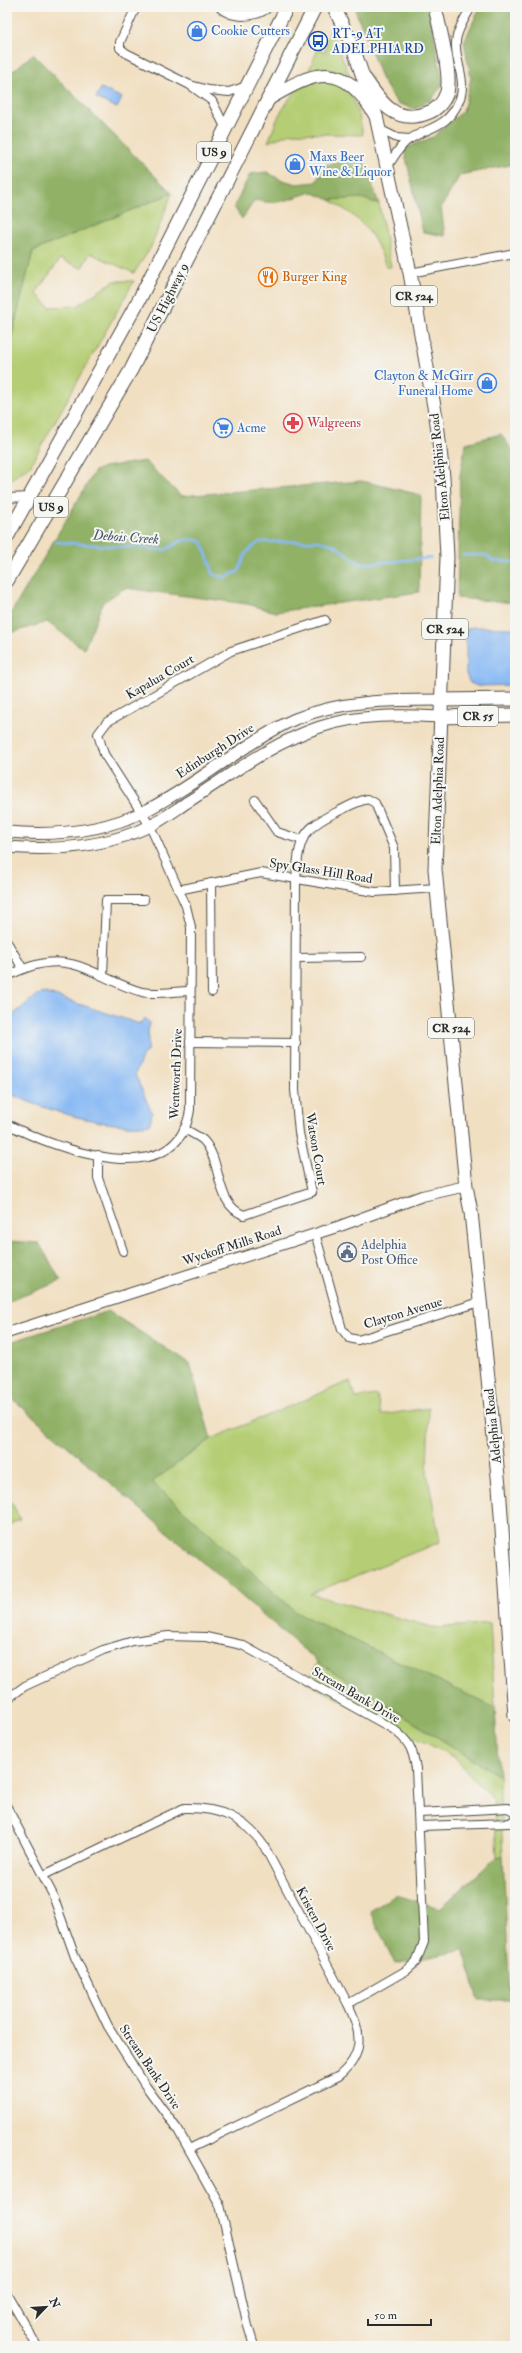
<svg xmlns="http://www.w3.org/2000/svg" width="522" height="2353" font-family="'IM FELL Double Pica',serif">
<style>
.green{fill:#b5ce74;stroke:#707c50}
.forest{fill:#90b166;stroke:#5e6e48}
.water{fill:#88b9f4;stroke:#5a7290}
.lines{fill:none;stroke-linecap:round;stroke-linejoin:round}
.stream{stroke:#88b9f4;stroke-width:2.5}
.minor-casing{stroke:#494642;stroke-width:10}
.tertiary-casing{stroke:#494642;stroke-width:12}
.secondary-casing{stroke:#494642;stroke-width:13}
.primary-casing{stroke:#494642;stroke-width:15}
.trunk-casing{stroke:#494642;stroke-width:15}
.minor{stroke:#fff;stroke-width:8}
.tertiary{stroke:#fff;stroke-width:10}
.secondary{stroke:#fff;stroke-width:11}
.primary{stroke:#fff;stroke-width:13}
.trunk{stroke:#fff;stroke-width:13}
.labels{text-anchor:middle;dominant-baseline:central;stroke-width:4;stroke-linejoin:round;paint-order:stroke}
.shield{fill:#f6f6f2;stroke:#686867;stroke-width:1}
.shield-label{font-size:12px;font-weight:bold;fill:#2b2b2b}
.shop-label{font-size:13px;fill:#366cbe;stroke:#f6f6f2;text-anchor:start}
.transit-label{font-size:13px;fill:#164399;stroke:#f6f6f2;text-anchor:start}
.food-label{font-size:13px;fill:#c56008;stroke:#f6f6f2;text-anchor:start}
.street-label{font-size:13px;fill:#2b2b2b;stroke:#f6f6f2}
.health-label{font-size:13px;fill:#be3a42;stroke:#f6f6f2;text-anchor:start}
.service-label{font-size:13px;fill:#4e5e75;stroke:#f6f6f2;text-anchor:start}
.water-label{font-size:14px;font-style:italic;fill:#475667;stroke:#f6f6f2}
</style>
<rect width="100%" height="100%" fill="#f6f6f2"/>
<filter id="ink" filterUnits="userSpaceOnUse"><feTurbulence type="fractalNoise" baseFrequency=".025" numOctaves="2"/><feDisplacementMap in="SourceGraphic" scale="8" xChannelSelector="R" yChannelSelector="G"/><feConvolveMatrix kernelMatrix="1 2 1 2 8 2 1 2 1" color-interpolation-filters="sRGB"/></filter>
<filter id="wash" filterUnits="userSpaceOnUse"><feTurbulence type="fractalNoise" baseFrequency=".012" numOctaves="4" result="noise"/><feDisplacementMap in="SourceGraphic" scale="16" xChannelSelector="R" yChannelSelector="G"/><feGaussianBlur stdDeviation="0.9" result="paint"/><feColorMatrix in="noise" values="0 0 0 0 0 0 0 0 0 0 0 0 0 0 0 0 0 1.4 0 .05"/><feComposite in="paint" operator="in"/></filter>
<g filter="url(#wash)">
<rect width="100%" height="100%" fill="#f1dfc1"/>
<g class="green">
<path d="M330 28 351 79C337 70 325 68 309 70L318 49 325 52Z"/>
<path d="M314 80C320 80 327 79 333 81 355 88 359 116 363 135L291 133 268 142 279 115 294 92Z"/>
<polygon points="172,193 151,247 134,273 90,253 82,268 60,259 36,293 49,307 77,306 114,281 134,281 30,466 7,482 7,354 33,251"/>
<path d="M361 198 379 204 391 267H386C374 231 362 220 330 200Z"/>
<polygon points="350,1381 355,1398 377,1395 381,1415 429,1408 427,1472 440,1542 310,1594 436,1628 490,1623 495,1708 297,1613 152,1482 211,1439"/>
<polygon points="7,1493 20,1519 7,1526"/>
<polygon points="318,1662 499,1776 503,1856 497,1857 494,1801 454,1757 307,1683"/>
</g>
<g class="forest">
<polygon points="356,7 428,7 443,84 431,100 415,109 397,103 382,80 356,12"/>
<polygon points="480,7 515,7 515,164 460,175 441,208 445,236 423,232 404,149 433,137 463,111 471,78 464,42"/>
<polygon points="33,54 172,193 33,251 7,354 7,76"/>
<path d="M363 158 379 204 361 198 330 200 311 192C289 199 278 206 255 200L242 219 234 207 250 174 267 172 279 179 297 184 316 182 325 165Z"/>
<polygon points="501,434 515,454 515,603 457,598 460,475 466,443"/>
<polygon points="145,461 181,496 362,481 421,495 419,592 276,612 247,604 125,588 103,602 84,649 47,622 7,634 7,620 95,471 104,467"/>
<polygon points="7,1241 39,1243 61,1281 7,1302"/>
<polygon points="108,1311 190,1364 211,1439 152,1482 297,1613 495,1708 499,1776 318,1662 7,1394 7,1343"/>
<polygon points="503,1856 510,2000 478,2000 464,1950 395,1964 370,1911 396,1895 440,1908 497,1857"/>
</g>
<g class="water">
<polygon points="101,88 122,98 117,108 96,98"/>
<polygon points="473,627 515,628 515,685 477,686 470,683 466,674 466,632 467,629"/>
<path d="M45 993 140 1024 145 1018 149 1023 147 1052 144 1053 135 1074 152 1113 150 1124C114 1131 39 1109 7 1092V1020L37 995Z"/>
</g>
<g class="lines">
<g class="stream">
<path d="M56 542 165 550C179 542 187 535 202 542L214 575 226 577 239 571 246 553 259 542 319 541 334 545 361 564 431 558"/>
<polyline points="463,555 486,555 493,561 515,562"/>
</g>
</g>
</g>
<g filter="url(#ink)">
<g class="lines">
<defs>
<g id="minor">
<polyline points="136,7 120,42 120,48 126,53 190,85 209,90 229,92 247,86"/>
<polyline points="190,85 212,101 226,129"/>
<polyline points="379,129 397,138 409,139"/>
<path d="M387 167C394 158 400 144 410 139 431 126 448 127 459 101 468 80 454 61 456 41 457 29 466 17 471 7"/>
<polyline points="410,273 515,253"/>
<polyline points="7,498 31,497"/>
<polyline points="255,800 277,832 302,840"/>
<polyline points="211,883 212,992"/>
<polyline points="178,890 261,873 375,892 437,888"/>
<polyline points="7,942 23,969"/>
<polyline points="296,958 361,957"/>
<polyline points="103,976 106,900 144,900"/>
<path d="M7 977C14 972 23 969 32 966 79 952 100 981 142 992 156 995 176 991 190 991"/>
<polyline points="190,1042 296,1043"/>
<path d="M7 1124C56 1149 177 1195 190 1110L191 927 186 906 150 826 104 754 98 734 107 722 231 651 325 620"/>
<path d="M184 1129C190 1132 198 1136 203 1140 223 1161 214 1204 244 1215L312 1192 299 1133 295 1090 296 879C299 841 300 829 337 812 347 807 357 801 368 799L375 803 394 848 395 891"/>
<polyline points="98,1155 98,1178 123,1251"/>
<polyline points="315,1233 342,1329 349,1338 358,1340 480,1302"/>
<path d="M7 1699 25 1686 103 1650 133 1641 168 1636 206 1637 242 1645 393 1729C409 1741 413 1749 416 1769L424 1942 416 1962 407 1970 348 2004"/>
<polyline points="7,1807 52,1893 75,1957 108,2026 145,2085 178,2130 220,2205 248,2326 254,2346"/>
<polyline points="420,1813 508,1808 515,1812"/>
<polyline points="420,1826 510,1823 515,1819"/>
<path d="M44 1875 184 1808C218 1807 244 1817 264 1846L348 2004C362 2033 365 2054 339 2076L189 2149"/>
<polyline points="7,2294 37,2346"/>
</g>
<polyline id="tertiary" points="7,1333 340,1226 422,1196 466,1186"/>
<g id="secondary">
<path d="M7 832C52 836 101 832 143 812 172 798 198 779 225 761 248 746 270 730 295 719 341 700 391 700 440 700"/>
<path d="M7 847C54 851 106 847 150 826 162 820 174 811 186 803 229 776 271 743 320 727 359 714 400 715 440 717"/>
</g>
<g id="primary">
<polyline points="334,7 353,47 376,116 410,273 437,423 443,477 447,557 435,869 466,1186 471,1212 499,1486 515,1716"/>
<polyline points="440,700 515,699"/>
<polyline points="440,717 515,715"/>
</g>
<g id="trunk">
<path d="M223 7C234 16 253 15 265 7"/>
<path d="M365 79C381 103 396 125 427 113 437 110 444 101 447 92 452 74 439 26 435 7"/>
<path d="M268 99C316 70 343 60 376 116"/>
<polyline points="7,537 140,298 287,7"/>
<polyline points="7,581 131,370 315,7"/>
</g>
</defs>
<use href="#minor" class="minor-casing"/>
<use href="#tertiary" class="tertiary-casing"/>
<use href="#secondary" class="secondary-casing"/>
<use href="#primary" class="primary-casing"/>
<use href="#trunk" class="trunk-casing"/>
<use href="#minor" class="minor"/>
<use href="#tertiary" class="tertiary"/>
<use href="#secondary" class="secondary"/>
<use href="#primary" class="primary"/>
<use href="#trunk" class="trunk"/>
</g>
</g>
<defs>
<symbol id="shop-ring" viewBox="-11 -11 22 22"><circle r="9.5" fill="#f6f6f2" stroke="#3f7fe0" stroke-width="1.5"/><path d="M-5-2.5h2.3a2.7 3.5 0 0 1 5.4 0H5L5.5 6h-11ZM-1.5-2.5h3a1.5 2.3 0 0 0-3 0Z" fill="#3f7fe0"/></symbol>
<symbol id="bus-ring" viewBox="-11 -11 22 22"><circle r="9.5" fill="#f6f6f2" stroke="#1a4fb4" stroke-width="1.5"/><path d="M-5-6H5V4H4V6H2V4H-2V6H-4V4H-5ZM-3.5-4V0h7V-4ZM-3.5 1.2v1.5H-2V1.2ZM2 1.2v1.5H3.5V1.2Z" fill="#1a4fb4"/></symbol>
<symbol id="restaurant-ring" viewBox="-11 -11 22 22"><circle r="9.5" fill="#f6f6f2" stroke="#e8710a" stroke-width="1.5"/><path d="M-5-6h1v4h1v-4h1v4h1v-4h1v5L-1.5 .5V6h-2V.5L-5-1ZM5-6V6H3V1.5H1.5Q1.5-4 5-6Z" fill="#e8710a"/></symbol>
<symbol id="pharmacy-ring" viewBox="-11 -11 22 22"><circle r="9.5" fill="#f6f6f2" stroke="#e0444e" stroke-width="1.5"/><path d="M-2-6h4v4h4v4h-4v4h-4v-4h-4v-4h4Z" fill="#e0444e"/></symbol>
<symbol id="supermarket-ring" viewBox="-11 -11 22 22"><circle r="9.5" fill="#f6f6f2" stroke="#3f7fe0" stroke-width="1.5"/><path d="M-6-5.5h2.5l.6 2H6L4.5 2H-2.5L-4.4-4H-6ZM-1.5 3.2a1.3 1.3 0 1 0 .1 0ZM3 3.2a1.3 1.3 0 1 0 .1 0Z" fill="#3f7fe0"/></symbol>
<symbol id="civic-ring" viewBox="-11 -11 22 22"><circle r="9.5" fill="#f6f6f2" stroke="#5c6f8a" stroke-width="1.5"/><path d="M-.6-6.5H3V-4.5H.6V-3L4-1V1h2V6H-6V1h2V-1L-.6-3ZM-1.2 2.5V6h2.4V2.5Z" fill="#5c6f8a"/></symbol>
</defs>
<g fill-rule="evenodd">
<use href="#shop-ring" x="186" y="20" width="22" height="22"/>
<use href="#bus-ring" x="307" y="30" width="22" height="22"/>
<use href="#shop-ring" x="284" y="153" width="22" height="22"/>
<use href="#restaurant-ring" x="257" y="266" width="22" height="22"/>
<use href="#shop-ring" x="476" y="372" width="22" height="22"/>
<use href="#pharmacy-ring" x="282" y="412" width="22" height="22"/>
<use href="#supermarket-ring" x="212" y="417" width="22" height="22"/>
<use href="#civic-ring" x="336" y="1241" width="22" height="22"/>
</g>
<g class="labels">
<g class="shield">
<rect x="197" y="142" width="34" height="20" rx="3"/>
<rect x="391" y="286" width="46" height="20" rx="3"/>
<rect x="34" y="497" width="34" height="20" rx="3"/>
<rect x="422" y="619" width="46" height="20" rx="3"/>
<rect x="458" y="706" width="40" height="20" rx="3"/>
<rect x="428" y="1018" width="46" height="20" rx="3"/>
</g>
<g class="shield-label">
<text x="214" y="152">US 9</text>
<text x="414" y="296">CR 524</text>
<text x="51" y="507">US 9</text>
<text x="445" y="629">CR 524</text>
<text x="478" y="716">CR 55</text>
<text x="451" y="1028">CR 524</text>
</g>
<g class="shop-label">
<text x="211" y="31">Cookie Cutters</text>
<text x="309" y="157">Maxs Beer<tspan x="309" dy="15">Wine &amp; Liquor</tspan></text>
<text x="473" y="376" text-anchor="end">Clayton &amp; McGirr<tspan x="473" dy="15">Funeral Home</tspan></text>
<text x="237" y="428">Acme</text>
</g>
<g class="transit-label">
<text x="332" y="34">RT-9 AT<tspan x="332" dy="15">ADELPHIA RD</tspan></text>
</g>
<g class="food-label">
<text x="282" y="277">Burger King</text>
</g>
<g class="street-label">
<text transform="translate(168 298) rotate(-63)">US Highway 9</text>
<text transform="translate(440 467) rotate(-96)">Elton Adelphia Road</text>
<text transform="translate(160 677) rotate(-30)">Kapalua Court</text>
<text transform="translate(215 751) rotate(-33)">Edinburgh Drive</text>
<text transform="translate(438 791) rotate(-88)">Elton Adelphia Road</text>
<text transform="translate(321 871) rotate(9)">Spy Glass Hill Road</text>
<text transform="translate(176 1074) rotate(-88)">Wentworth Drive</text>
<text transform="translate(316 1149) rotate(80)">Watson Court</text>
<text transform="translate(232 1246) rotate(-18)">Wyckoff Mills Road</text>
<text transform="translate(403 1313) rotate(-17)">Clayton Avenue</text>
<text transform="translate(493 1426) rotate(-96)">Adelphia Road</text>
<text transform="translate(356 1695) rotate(30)">Stream Bank Drive</text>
<text transform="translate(316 1919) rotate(62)">Kristen Drive</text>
<text transform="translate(150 2067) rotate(56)">Stream Bank Drive</text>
</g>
<g class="health-label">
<text x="307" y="423">Walgreens</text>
</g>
<g class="service-label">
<text x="361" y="1245">Adelphia<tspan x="361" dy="15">Post Office</tspan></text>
</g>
<g class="water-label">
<text transform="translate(126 537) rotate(4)">Debois Creek</text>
</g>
</g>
<rect width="522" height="2353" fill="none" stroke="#f6f6f2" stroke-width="24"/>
<g transform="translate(46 2307) rotate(65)" stroke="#f6f6f2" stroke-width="3" paint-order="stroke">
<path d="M0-3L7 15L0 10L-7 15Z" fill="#2b2b2b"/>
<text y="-6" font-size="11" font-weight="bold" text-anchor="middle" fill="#2b2b2b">N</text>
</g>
<path d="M368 2319v6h63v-6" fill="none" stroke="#2b2b2b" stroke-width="2"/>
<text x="374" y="2319" font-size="12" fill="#2b2b2b" stroke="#f6f6f2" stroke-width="3" paint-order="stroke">50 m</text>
</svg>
